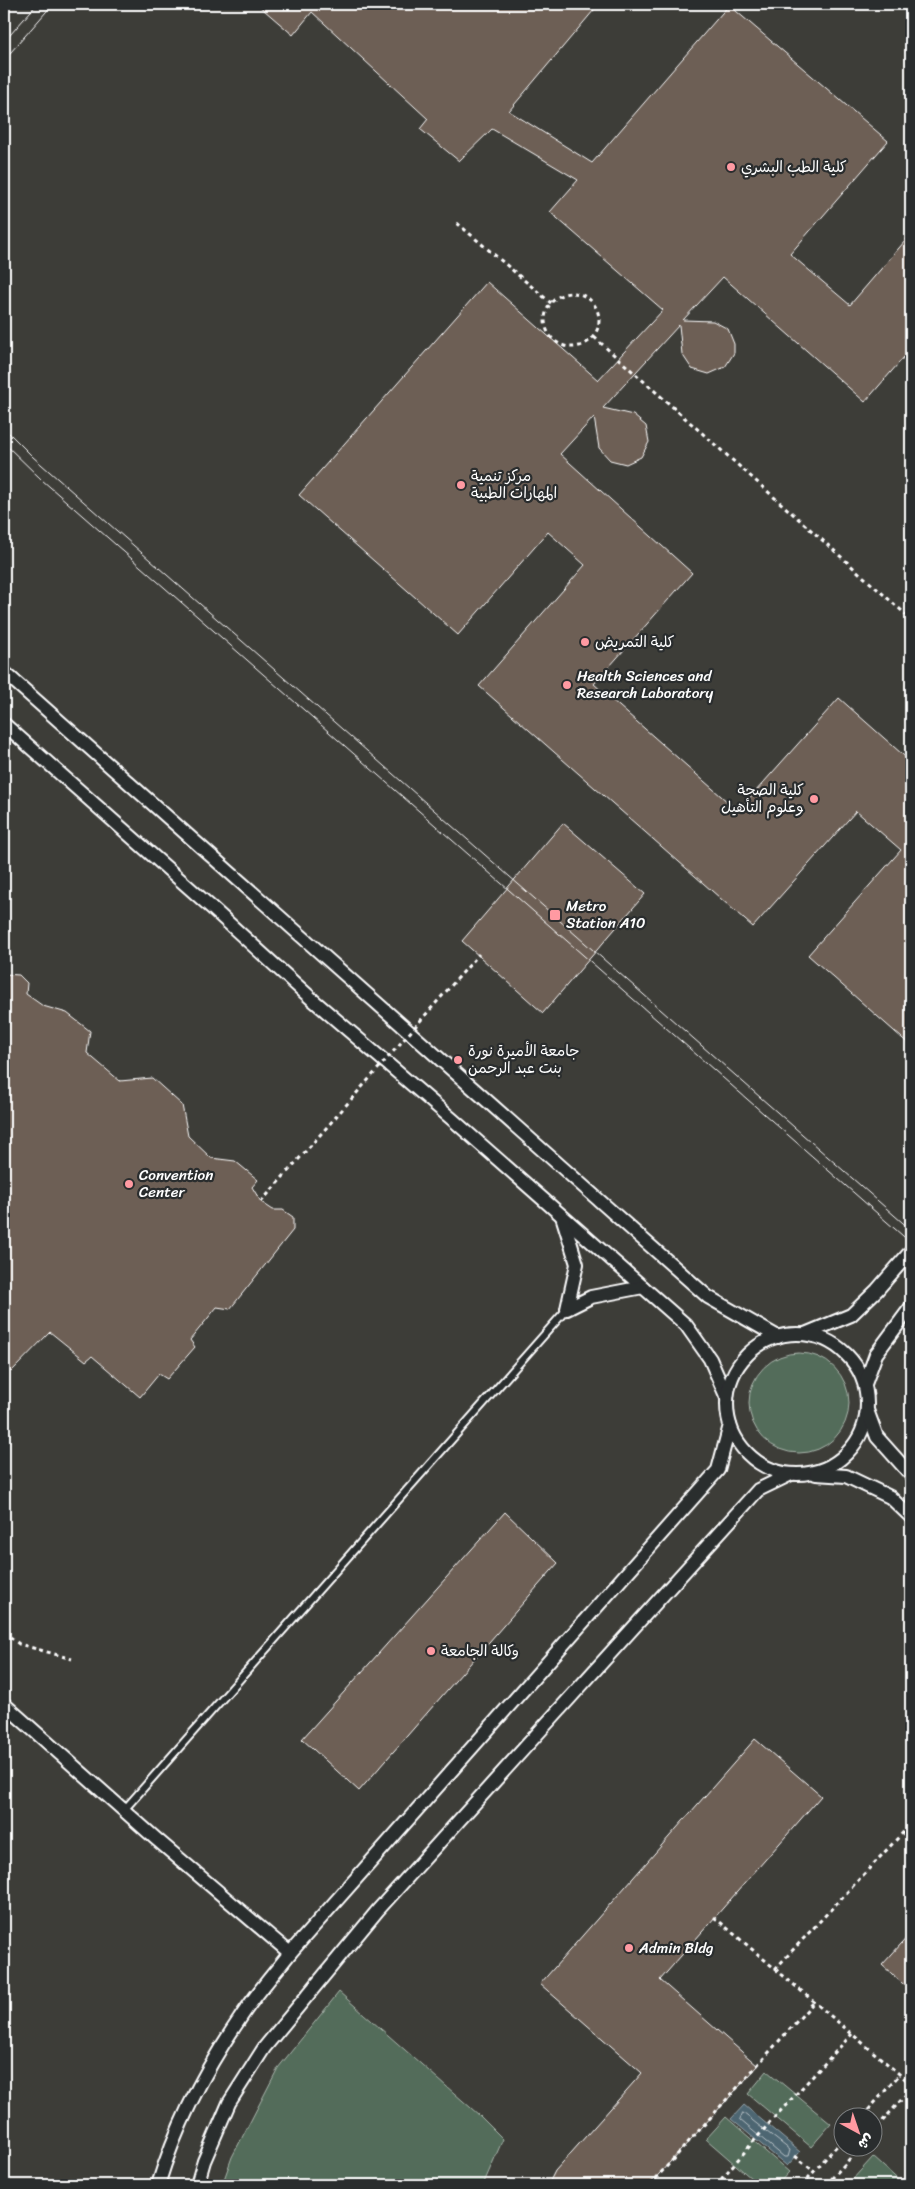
<svg xmlns="http://www.w3.org/2000/svg" width="915" height="2189" font-family="Sriracha,'Playpen Sans Arabic',sans-serif">
<style>
.built{fill:#3e3c39;fill-rule:evenodd}
.green{fill:#536c5a;stroke:#a9b6ac}
.water{fill:#4d6672;stroke:#94a3aa}
.lines{fill:none;stroke-linecap:round;stroke-linejoin:round}
.shore{stroke:#b8c2c7;stroke-width:1}
.building{fill:#6d5f54;stroke:#fff}
.service-casing{stroke:#fff;stroke-width:10}
.minor-casing{stroke:#fff;stroke-width:16}
.path{stroke:#fff;stroke-width:3;stroke-dasharray:4 4;stroke-linecap:butt}
.service{stroke:#2a2d2e;stroke-width:6}
.minor{stroke:#2a2d2e;stroke-width:12}
.tram{stroke:#fff;stroke-width:1}
.path-bridge{stroke:#fff;stroke-width:3;stroke-dasharray:4 4;stroke-linecap:butt}
.poi-dot{fill:#ff9aa2;stroke:#2a2d2e;stroke-width:2}
.labels{text-anchor:middle;dominant-baseline:central;stroke-width:4.5;stroke-linejoin:round;paint-order:stroke}
.poi-label{font-size:15px;fill:#fff;stroke:#2a2d2e;text-anchor:start}
</style>
<rect width="100%" height="100%" fill="#2a2d2e"/>
<filter id="ink" filterUnits="userSpaceOnUse"><feTurbulence type="fractalNoise" baseFrequency=".02" numOctaves="2"/><feDisplacementMap in="SourceGraphic" scale="10" xChannelSelector="R" yChannelSelector="G"/><feConvolveMatrix kernelMatrix="1 2 1 2 8 2 1 2 1" color-interpolation-filters="sRGB"/></filter>
<g filter="url(#ink)">
<path class="built" d="M4 4H911V2185H4ZM842 2116H872V2146H842Z"/>
<g class="green">
<circle cx="799" cy="1403" r="50"/>
<polygon points="339,1992 479,2115 503,2139 483,2185 222,2185 232,2157 278,2068"/>
<polygon points="767,2071 831,2124 811,2147 748,2094"/>
<polygon points="726,2117 789,2172 777,2185 759,2185 706,2139"/>
<polygon points="873,2157 904,2185 856,2185 851,2181"/>
</g>
<polygon class="water" points="744,2105 800,2152 787,2166 731,2119"/>
<g class="lines">
<polygon class="shore" points="743,2113 790,2150 788,2157 784,2157 740,2120"/>
</g>
<g class="building">
<polygon points="257,4 599,4 509,111 592,163 729,5 888,141 790,254 850,305 911,234 911,349 865,402 723,277 683,320 713,321 728,329 734,344 734,353 725,367 709,374 692,369 682,354 679,325 603,408 633,415 646,426 649,442 641,457 626,464 610,460 599,448 594,417 560,454 692,573 594,684 738,811 839,698 911,762 911,1046 808,955 901,850 856,811 753,927 479,686 585,565 548,532 458,635 299,495 487,282 598,380 663,310 550,212 578,180 492,129 459,161 420,129 428,119 312,12 293,35"/>
<polygon points="563,823 645,894 543,1013 462,941"/>
<polygon points="4,974 19,975 27,983 26,994 43,1006 67,1013 90,1031 87,1053 120,1081 152,1078 182,1105 188,1136 211,1158 235,1161 258,1180 252,1187 261,1202 273,1210 283,1210 293,1217 293,1230 230,1309 217,1307 190,1340 195,1347 167,1379 159,1374 140,1397 92,1356 86,1361 50,1332 11,1372 4,1365"/>
<polygon points="505,1512 558,1563 359,1791 302,1739"/>
<polygon points="755,1739 821,1796 660,1980 758,2066 649,2185 548,2185 555,2171 642,2073 540,1984"/>
<polygon points="911,1933 911,1991 882,1965"/>
</g>
<g class="lines">
<defs>
<polyline id="service" points="124,1810 567,1309"/>
<g id="minor">
<polyline points="4,672 708,1297 778,1337"/>
<polyline points="4,724 212,908 313,1000 452,1119 686,1325 710,1359 727,1398"/>
<polyline points="562,1216 577,1264 567,1309 591,1297 643,1287"/>
<polyline points="805,1334 851,1315 877,1290 911,1251"/>
<circle cx="797" cy="1404" r="70"/>
<polyline points="865,1384 876,1354 911,1307"/>
<polyline points="867,1410 877,1437 911,1475"/>
<polyline points="816,1474 846,1476 890,1497 911,1517"/>
<polyline points="4,1704 155,1838 290,1953"/>
<path d="M158 2185C176 2126 204 2071 239 2020 254 1996 273 1975 290 1953L718 1470 730 1425"/>
<polyline points="197,2185 204,2161 229,2103 264,2048 378,1910 758,1490 791,1474"/>
</g>
</defs>
<use href="#service" class="service-casing"/>
<use href="#minor" class="minor-casing"/>
<g class="path">
<polyline points="457,223 551,303"/>
<circle cx="572" cy="320" r="27"/>
<polyline points="594,337 911,619"/>
<polyline points="4,1632 19,1644 72,1659"/>
<polyline points="714,1917 911,2084"/>
<polyline points="775,1969 911,1824"/>
<polyline points="863,2116 900,2074"/>
<polyline points="872,2133 911,2089"/>
<polyline points="795,2156 815,2172"/>
<polyline points="650,2185 814,2002"/>
<polyline points="716,2185 773,2119 852,2034"/>
<polyline points="802,2185 842,2140"/>
<polyline points="826,2185 861,2146"/>
<polyline points="904,2185 911,2178"/>
</g>
<use href="#service" class="service"/>
<use href="#minor" class="minor"/>
<g class="tram">
<polyline points="4,42 37,4"/>
<polyline points="4,60 53,4"/>
<polyline points="4,428 33,457 911,1230"/>
<polyline points="4,443 42,480 911,1243"/>
</g>
<polyline class="path-bridge" points="261,1202 479,954"/>
</g>
</g>
<g class="poi-dot">
<circle cx="731" cy="167" r="5"/>
<circle cx="461" cy="485" r="5"/>
<circle cx="585" cy="642" r="5"/>
<circle cx="567" cy="685" r="5"/>
<circle cx="814" cy="799" r="5"/>
<rect x="549" y="909" width="12" height="12" rx="2.5"/>
<circle cx="458" cy="1060" r="5"/>
<circle cx="129" cy="1184" r="5"/>
<circle cx="431" cy="1651" r="5"/>
<circle cx="629" cy="1948" r="5"/>
</g>
<g class="labels">
<g class="poi-label">
<text x="741" y="167">كلية الطب البشري</text>
<text x="471" y="476">مركز تنمية<tspan x="471" dy="17">المهارات الطبية</tspan></text>
<text x="595" y="642">كلية التمريض</text>
<text x="577" y="676">Health Sciences and<tspan x="577" dy="17">Research Laboratory</tspan></text>
<text x="804" y="790" text-anchor="end">كلية الصحة<tspan x="804" dy="17">وعلوم التأهيل</tspan></text>
<text x="566" y="906">Metro<tspan x="566" dy="17">Station A10</tspan></text>
<text x="468" y="1051">جامعة الأميرة نورة<tspan x="468" dy="17">بنت عبد الرحمن</tspan></text>
<text x="139" y="1175">Convention<tspan x="139" dy="17">Center</tspan></text>
<text x="441" y="1651">وكالة الجامعة</text>
<text x="639" y="1948">Admin Bldg</text>
</g>
</g>
<rect width="915" height="2189" fill="none" stroke="#2a2d2e" stroke-width="20"/>
<rect x="10" y="10" width="895" height="2169" fill="none" stroke="#fff" stroke-width="2" filter="url(#ink)"/>
<g transform="translate(858 2132) rotate(140)"><circle r="24" fill="#2a2d2e" stroke="#7f8182"/>
<path d="M0-4L9 19L0 12L-9 19Z" fill="#ff9aa2"/>
<text y="-8" font-size="14" font-weight="bold" text-anchor="middle" fill="#ffffff">ش</text>
</g>
</svg>
